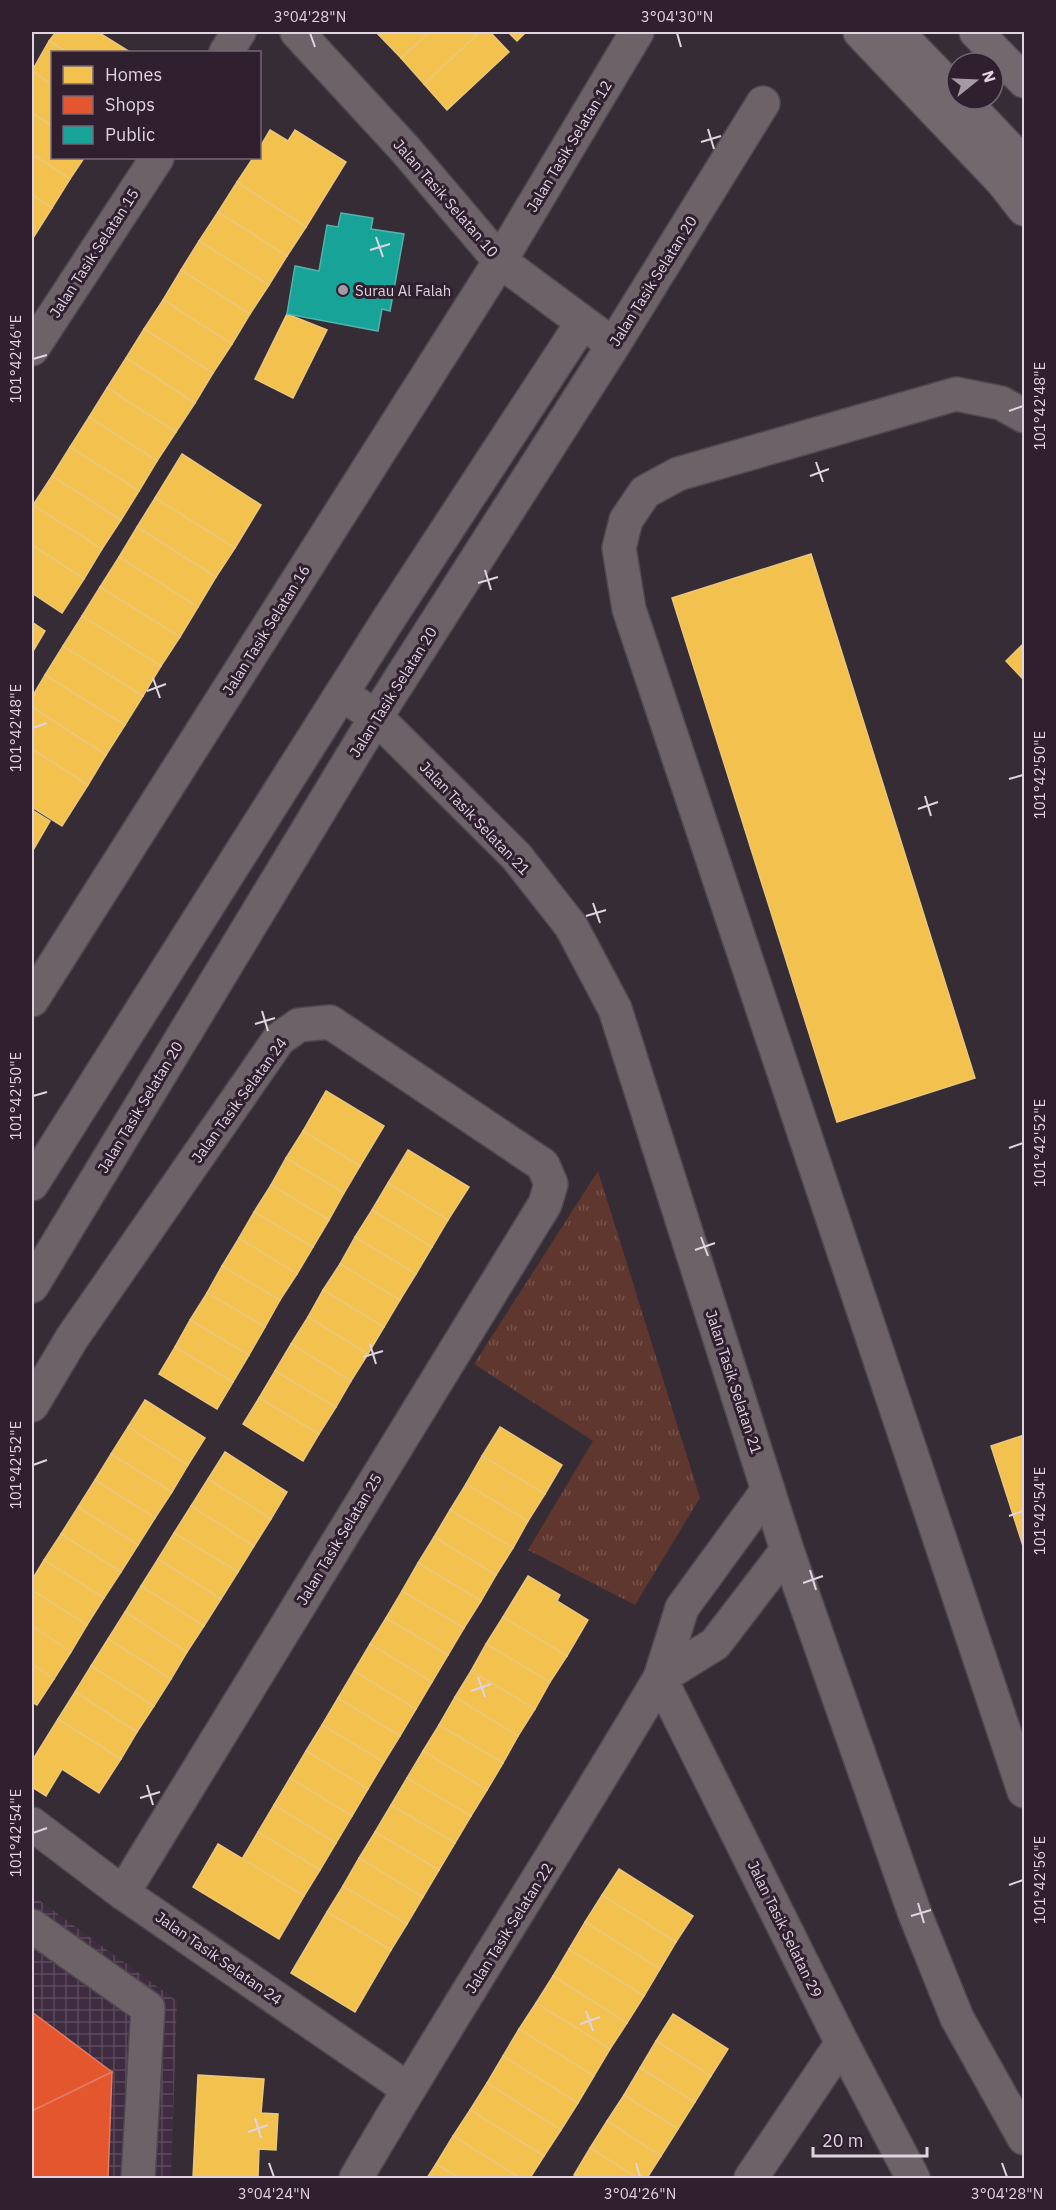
<svg xmlns="http://www.w3.org/2000/svg" width="1056" height="2210" font-family="'IBM Plex Sans',sans-serif">
<style>
.industrial{fill:url(#industrial-grid)}
.park{fill:url(#park-tufts)}
.homes{fill:#f2c14e;stroke:#ecc77a;stroke-width:1.5}
.shops{fill:#e4572e;stroke:#e27c63;stroke-width:1.5}
.public{fill:#17a398;stroke:#53b2ad;stroke-width:1.5}
.lines{fill:none;stroke-linecap:round;stroke-linejoin:round}
.minor-casing{stroke:#4f484f;stroke-width:36}
.highway-casing{stroke:#4f484f;stroke-width:36}
.minor{stroke:#6c6267;stroke-width:33}
.highway{stroke:#72686e;stroke-width:33}
.ticks{fill:none;stroke:#dfd4df;stroke-width:2}
.poi-dot{fill:#a499a4;stroke:#2f1f2f;stroke-width:2}
.labels{text-anchor:middle;dominant-baseline:central;stroke-width:6;stroke-linejoin:round;paint-order:stroke}
.street-label{font-size:15px;fill:#dfd4df;stroke:#2f1f2f}
.poi-label{font-size:15px;fill:#dfd4df;stroke:#2f1f2f;text-anchor:start}
.neatline{fill:none;stroke:#dfd4df;stroke-width:2}
.ticks-label{font-size:15px;text-anchor:middle;fill:#dfd4df}
</style>
<defs>
<pattern id="industrial-grid" width="8" height="8" patternUnits="userSpaceOnUse" patternTransform="scale(1.5)"><rect width="8" height="8" fill="#402c40"/><path d="M0 4h8M4 0v8" fill="none" stroke="#5b4a5b"/></pattern>
<pattern id="park-tufts" width="24" height="20" patternUnits="userSpaceOnUse" patternTransform="scale(1.5)"><rect width="24" height="20" fill="#60372e"/><path d="M3 7l-1-3M5 7V3M7 7l1-3M15 17l-1-3M17 17v-4M19 17l1-3" fill="none" stroke="#76534c"/></pattern>
</defs>
<rect width="100%" height="100%" fill="#352c35"/>
<polygon class="industrial" points="32,1895 177,2001 171,2178 32,2178"/>
<polygon class="park" points="598,1171 700,1498 635,1605 528,1550 593,1441 474,1364"/>
<g class="homes">
<polygon points="56,32 98,32 130,52 67,52 49,41"/>
<polygon points="380,32 430,32 401,58 377,33"/>
<polygon points="430,32 480,32 424,84 401,58"/>
<polygon points="480,32 490,32 509,52 447,110 424,84"/>
<polygon points="508,32 526,32 517,41"/>
<polygon points="49,41 67,52 52,52 52,85 32,71"/>
<polygon points="32,71 52,85 52,126 32,113"/>
<polygon points="32,113 52,126 52,158 84,158 70,179 32,154"/>
<polygon points="270,130 288,141 295,130 346,162 306,227 237,182 253,158 260,158 260,147"/>
<polygon points="32,154 70,179 52,208 32,195"/>
<polygon points="237,182 306,227 287,256 218,212"/>
<polygon points="32,195 52,208 33,238 32,237"/>
<polygon points="218,212 287,256 269,285 199,241"/>
<polygon points="199,241 269,285 250,314 181,270"/>
<polygon points="181,270 250,314 232,344 163,300"/>
<polygon points="163,300 232,344 213,373 144,329"/>
<polygon points="287,314 327,330 293,398 255,379"/>
<polygon points="144,329 213,373 195,403 126,358"/>
<polygon points="126,358 195,403 176,432 107,388"/>
<polygon points="107,388 176,432 157,461 89,417"/>
<polygon points="89,417 157,461 139,491 70,447"/>
<polygon points="70,447 139,491 121,520 52,476"/>
<polygon points="182,454 261,505 235,548 155,498"/>
<polygon points="52,476 121,520 102,549 33,505"/>
<polygon points="155,498 235,548 216,577 137,527"/>
<polygon points="33,505 102,549 84,579 32,545 32,508"/>
<polygon points="137,527 216,577 198,607 119,557"/>
<polygon points="32,545 84,579 62,613 32,593"/>
<polygon points="811,554 975,1078 837,1122 672,598"/>
<polygon points="119,557 198,607 180,637 100,587"/>
<polygon points="100,587 180,637 161,666 82,616"/>
<polygon points="82,616 161,666 143,696 63,646"/>
<polygon points="32,622 45,631 32,653"/>
<polygon points="1024,643 1024,680 1006,661"/>
<polygon points="63,646 143,696 125,725 45,675"/>
<polygon points="45,675 125,725 106,755 32,707 32,697"/>
<polygon points="32,707 106,755 88,785 32,749"/>
<polygon points="32,749 88,785 62,826 32,807"/>
<polygon points="32,810 50,821 32,852"/>
<polygon points="326,1091 384,1126 360,1166 303,1131"/>
<polygon points="303,1131 360,1166 344,1193 286,1158"/>
<polygon points="408,1150 469,1187 448,1220 388,1183"/>
<polygon points="286,1158 344,1193 329,1220 271,1185"/>
<polygon points="388,1183 448,1220 432,1247 372,1210"/>
<polygon points="271,1185 329,1220 313,1247 254,1212"/>
<polygon points="372,1210 432,1247 416,1274 355,1237"/>
<polygon points="254,1212 313,1247 297,1274 239,1238"/>
<polygon points="355,1237 416,1274 400,1300 340,1264"/>
<polygon points="239,1238 297,1274 280,1300 222,1266"/>
<polygon points="340,1264 400,1300 384,1327 323,1290"/>
<polygon points="222,1266 280,1300 265,1327 207,1293"/>
<polygon points="323,1290 384,1327 368,1354 308,1317"/>
<polygon points="207,1293 265,1327 249,1355 190,1320"/>
<polygon points="308,1317 368,1354 351,1381 291,1344"/>
<polygon points="190,1320 249,1355 233,1382 175,1347"/>
<polygon points="291,1344 351,1381 336,1407 275,1371"/>
<polygon points="175,1347 233,1382 217,1409 159,1374"/>
<polygon points="275,1371 336,1407 319,1434 259,1398"/>
<polygon points="259,1398 319,1434 303,1461 243,1424"/>
<polygon points="145,1400 205,1438 188,1465 128,1427"/>
<polygon points="128,1427 188,1465 172,1492 111,1454"/>
<polygon points="500,1427 562,1465 545,1494 482,1456"/>
<polygon points="1024,1435 1024,1549 991,1446"/>
<polygon points="225,1452 287,1492 271,1519 208,1479"/>
<polygon points="111,1454 172,1492 155,1518 95,1480"/>
<polygon points="482,1456 545,1494 528,1521 466,1484"/>
<polygon points="208,1479 271,1519 254,1546 191,1506"/>
<polygon points="95,1480 155,1518 138,1545 78,1507"/>
<polygon points="466,1484 528,1521 513,1548 450,1510"/>
<polygon points="191,1506 254,1546 238,1572 174,1533"/>
<polygon points="78,1507 138,1545 121,1572 61,1534"/>
<polygon points="450,1510 513,1548 496,1575 434,1537"/>
<polygon points="174,1533 238,1572 221,1599 158,1559"/>
<polygon points="61,1534 121,1572 104,1598 44,1560"/>
<polygon points="434,1537 496,1575 481,1601 418,1563"/>
<polygon points="158,1559 221,1599 204,1626 141,1586"/>
<polygon points="44,1560 104,1598 87,1625 32,1590 32,1580"/>
<polygon points="418,1563 481,1601 464,1628 402,1591"/>
<polygon points="528,1576 560,1595 557,1601 588,1620 567,1656 503,1617"/>
<polygon points="141,1586 204,1626 187,1652 125,1612"/>
<polygon points="32,1590 87,1625 71,1652 32,1626"/>
<polygon points="402,1591 464,1628 448,1655 386,1618"/>
<polygon points="125,1612 187,1652 171,1679 108,1639"/>
<polygon points="503,1617 567,1656 550,1682 486,1644"/>
<polygon points="386,1618 448,1655 432,1682 370,1644"/>
<polygon points="32,1626 71,1652 54,1679 32,1664"/>
<polygon points="108,1639 171,1679 154,1706 91,1666"/>
<polygon points="370,1644 432,1682 416,1709 354,1671"/>
<polygon points="486,1644 550,1682 535,1709 471,1671"/>
<polygon points="32,1664 54,1679 37,1705 32,1702"/>
<polygon points="91,1666 154,1706 137,1732 75,1692"/>
<polygon points="354,1671 416,1709 400,1736 338,1698"/>
<polygon points="471,1671 535,1709 518,1736 455,1697"/>
<polygon points="75,1692 137,1732 121,1759 58,1719"/>
<polygon points="455,1697 518,1736 503,1763 439,1725"/>
<polygon points="338,1698 400,1736 384,1762 322,1725"/>
<polygon points="58,1719 121,1759 99,1793 62,1769 46,1796 32,1787 32,1761"/>
<polygon points="322,1725 384,1762 368,1789 306,1751"/>
<polygon points="439,1725 503,1763 487,1790 423,1751"/>
<polygon points="306,1751 368,1789 352,1816 290,1778"/>
<polygon points="423,1751 487,1790 471,1816 407,1778"/>
<polygon points="290,1778 352,1816 336,1843 274,1805"/>
<polygon points="407,1778 471,1816 455,1843 391,1805"/>
<polygon points="274,1805 336,1843 320,1870 258,1832"/>
<polygon points="391,1805 455,1843 439,1870 375,1832"/>
<polygon points="258,1832 320,1870 304,1896 242,1859"/>
<polygon points="375,1832 439,1870 423,1897 359,1858"/>
<polygon points="218,1844 304,1896 279,1939 193,1887"/>
<polygon points="359,1858 423,1897 407,1924 343,1886"/>
<polygon points="619,1869 693,1916 676,1942 602,1895"/>
<polygon points="343,1886 407,1924 391,1950 327,1912"/>
<polygon points="602,1895 676,1942 660,1969 585,1922"/>
<polygon points="327,1912 391,1950 355,2012 291,1973"/>
<polygon points="585,1922 660,1969 644,1996 569,1949"/>
<polygon points="569,1949 644,1996 627,2023 553,1976"/>
<polygon points="553,1976 627,2023 610,2049 536,2003"/>
<polygon points="536,2003 610,2049 594,2076 519,2029"/>
<polygon points="673,2014 728,2049 711,2076 656,2041"/>
<polygon points="519,2029 594,2076 578,2103 503,2056"/>
<polygon points="656,2041 711,2076 695,2102 640,2068"/>
<polygon points="503,2056 578,2103 561,2130 487,2083"/>
<polygon points="640,2068 695,2102 678,2129 624,2095"/>
<polygon points="198,2075 264,2079 261,2113 278,2114 276,2150 259,2149 258,2178 193,2178"/>
<polygon points="487,2083 561,2130 544,2156 470,2110"/>
<polygon points="624,2095 678,2129 661,2156 607,2121"/>
<polygon points="470,2110 544,2156 530,2178 520,2178 453,2136"/>
<polygon points="607,2121 661,2156 647,2178 638,2178 590,2148"/>
<polygon points="453,2136 520,2178 460,2178 436,2164"/>
<polygon points="590,2148 638,2178 580,2178 574,2175"/>
<polygon points="436,2164 460,2178 427,2178"/>
</g>
<g class="shops">
<polygon points="32,2012 112,2072 32,2111"/>
<polygon points="112,2072 108,2178 32,2178 32,2111"/>
</g>
<polygon class="public" points="341,213 373,218 371,229 404,234 390,311 382,309 378,331 287,314 295,266 319,271 327,225 338,227"/>
<g class="lines">
<defs>
<g id="minor">
<polyline points="297,32 404,148 500,261 600,335"/>
<polyline points="226,52 239,32"/>
<polyline points="32,349 157,158"/>
<polyline points="1024,416 1001,403 956,394 678,474 645,492 626,520 619,548 629,609 1024,1791"/>
<polyline points="342,694 376,717 516,856 571,926 615,1009 787,1550 915,1914 957,2018 1024,2138"/>
<polyline points="32,1000 500,261 637,32"/>
<polyline points="32,1184 388,620 582,323"/>
<polyline points="32,1286 376,717 614,344 763,103"/>
<polyline points="32,1405 72,1338 279,1039 299,1025 330,1022 543,1165 551,1184 545,1204 123,1893"/>
<polyline points="768,1490 682,1608 660,1678 715,1644 787,1550"/>
<polyline points="660,1678 842,2043 913,2178"/>
<polyline points="32,1824 123,1893 408,2089"/>
<polyline points="32,1926 148,2008 138,2178"/>
<path d="M356 2178C454 2010 561 1846 660 1678"/>
<polyline points="751,2178 842,2043"/>
</g>
<g id="highway">
<polyline points="860,32 1002,181 1024,209"/>
<polyline points="897,32 957,94"/>
<polyline points="976,32 1024,81"/>
<polyline points="962,99 1024,164"/>
</g>
</defs>
<use href="#minor" class="minor-casing"/>
<use href="#highway" class="highway-casing"/>
<use href="#minor" class="minor"/>
<use href="#highway" class="highway"/>
</g>
<path class="ticks" d="M310 33 315 47M677 33 681 47M708 129 714 149M701 142 721 136M376 237 383 257M370 250 390 244M33 359 47 355M1009 411 1023 406M816 462 823 482M810 476 829 469M485 570 491 590M478 583 498 577M153 678 160 698M147 691 166 684M33 728 47 723M1009 779 1023 775M925 796 931 816M918 809 938 802M593 903 600 923M586 916 606 910M262 1011 268 1031M255 1024 275 1018M33 1096 47 1092M1009 1148 1023 1143M701 1237 708 1256M695 1250 715 1243M370 1344 376 1364M363 1357 383 1351M33 1465 47 1460M1009 1516 1023 1511M810 1570 816 1590M803 1583 823 1576M478 1677 485 1697M471 1691 491 1684M147 1785 153 1805M140 1798 160 1792M33 1833 47 1828M1009 1885 1023 1880M918 1903 924 1923M911 1916 931 1910M586 2011 593 2031M580 2024 600 2017M255 2118 261 2138M248 2132 268 2125M269 2163 274 2177M636 2163 640 2177M1002 2163 1007 2177"/>
<circle class="poi-dot" cx="343" cy="290" r="6"/>
<g class="labels">
<g class="street-label">
<text transform="translate(569 146) rotate(-59)">Jalan Tasik Selatan 12</text>
<text transform="translate(446 198) rotate(49)">Jalan Tasik Selatan 10</text>
<text transform="translate(94 253) rotate(-57)">Jalan Tasik Selatan 15</text>
<text transform="translate(653 281) rotate(-58)">Jalan Tasik Selatan 20</text>
<text transform="translate(266 630) rotate(-58)">Jalan Tasik Selatan 16</text>
<text transform="translate(393 692) rotate(-58)">Jalan Tasik Selatan 20</text>
<text transform="translate(475 818) rotate(46)">Jalan Tasik Selatan 21</text>
<text transform="translate(239 1100) rotate(-54)">Jalan Tasik Selatan 24</text>
<text transform="translate(140 1107) rotate(-59)">Jalan Tasik Selatan 20</text>
<text transform="translate(734 1382) rotate(72)">Jalan Tasik Selatan 21</text>
<text transform="translate(339 1539) rotate(-59)">Jalan Tasik Selatan 25</text>
<text transform="translate(509 1928) rotate(-58)">Jalan Tasik Selatan 22</text>
<text transform="translate(785 1929) rotate(64)">Jalan Tasik Selatan 29</text>
<text transform="translate(219 1958) rotate(35)">Jalan Tasik Selatan 24</text>
</g>
<g class="poi-label">
<text x="355" y="290">Surau Al Falah</text>
</g>
</g>
<rect width="1056" height="2210" fill="none" stroke="#2f1f2f" stroke-width="66"/>
<rect x="51" y="51" width="210" height="108" fill="#2f1f2f" stroke="#756775" stroke-width="1.5"/>
<rect x="63" y="66" width="30" height="18" fill="#f2c14e" stroke="#756775" stroke-width="1.5"/>
<text x="105" y="81" font-size="18" fill="#dfd4df">Homes</text>
<rect x="63" y="96" width="30" height="18" fill="#e4572e" stroke="#756775" stroke-width="1.5"/>
<text x="105" y="111" font-size="18" fill="#dfd4df">Shops</text>
<rect x="63" y="126" width="30" height="18" fill="#17a398" stroke="#756775" stroke-width="1.5"/>
<text x="105" y="141" font-size="18" fill="#dfd4df">Public</text>
<g transform="translate(975 81) rotate(72)"><circle r="28" fill="#2f1f2f" stroke="#756775" stroke-width="1.5"/>
<path d="M0-4.5L10 22L0 15L-10 22Z" fill="#a499a4"/>
<text y="-9" font-size="16" font-weight="bold" text-anchor="middle" fill="#dfd4df">N</text>
</g>
<path d="M813 2147v9h114v-9" fill="none" stroke="#dfd4df" stroke-width="3"/>
<text x="822" y="2147" font-size="18" fill="#dfd4df" stroke="#2f1f2f" stroke-width="4.5" paint-order="stroke">20 m</text>
<rect x="33" y="33" width="990" height="2144" class="neatline"/>
<g class="ticks-label">
<text x="310" y="22">3°04'28"N</text>
<text x="677" y="22">3°04'30"N</text>
<text transform="translate(16 359) rotate(-90)" y="5">101°42'46"E</text>
<text transform="translate(1040 406) rotate(-90)" y="5">101°42'48"E</text>
<text transform="translate(16 728) rotate(-90)" y="5">101°42'48"E</text>
<text transform="translate(1040 775) rotate(-90)" y="5">101°42'50"E</text>
<text transform="translate(16 1096) rotate(-90)" y="5">101°42'50"E</text>
<text transform="translate(1040 1143) rotate(-90)" y="5">101°42'52"E</text>
<text transform="translate(16 1465) rotate(-90)" y="5">101°42'52"E</text>
<text transform="translate(1040 1511) rotate(-90)" y="5">101°42'54"E</text>
<text transform="translate(16 1833) rotate(-90)" y="5">101°42'54"E</text>
<text transform="translate(1040 1880) rotate(-90)" y="5">101°42'56"E</text>
<text x="274" y="2199">3°04'24"N</text>
<text x="640" y="2199">3°04'26"N</text>
<text x="1007" y="2199">3°04'28"N</text>
</g>
</svg>
